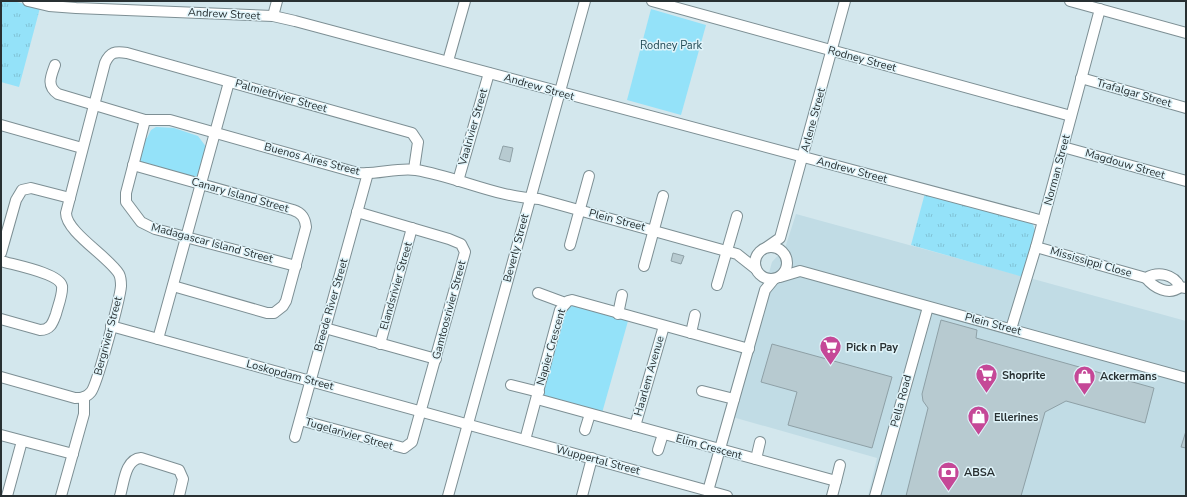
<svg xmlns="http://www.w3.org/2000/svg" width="1187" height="497" font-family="'Nunito Sans',sans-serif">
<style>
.built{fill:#c1dce5}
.grass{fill:url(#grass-tufts)}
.park{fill:#94e2f9}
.building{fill:#b7cad0;stroke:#8ea0a6}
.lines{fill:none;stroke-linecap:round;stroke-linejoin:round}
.minor-casing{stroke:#7d8f94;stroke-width:12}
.minor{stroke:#fff;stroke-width:10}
.labels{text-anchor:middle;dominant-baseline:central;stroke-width:3;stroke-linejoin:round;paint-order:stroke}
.street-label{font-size:11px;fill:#283032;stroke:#e0f4fa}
.park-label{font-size:11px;fill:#1f4853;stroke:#e0f4fa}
.poi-label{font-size:11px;font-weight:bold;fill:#283032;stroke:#e0f4fa;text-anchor:start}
</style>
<defs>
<pattern id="grass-tufts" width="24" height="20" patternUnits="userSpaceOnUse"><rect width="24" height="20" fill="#94e2f9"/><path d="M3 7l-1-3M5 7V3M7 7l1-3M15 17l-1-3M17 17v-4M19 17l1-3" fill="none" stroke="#80c2d6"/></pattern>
</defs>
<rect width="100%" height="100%" fill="#d3e7ed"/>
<polygon class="built" points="796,214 1186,321 1186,496 868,496 877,458 729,416 772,262 785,248"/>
<g class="grass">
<polygon points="1,1 13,1 40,8 19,87 1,82"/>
<polygon points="925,193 1032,222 1035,230 1023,277 911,245"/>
</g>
<g class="park">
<polygon points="651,9 706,25 681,115 627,100"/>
<polygon points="156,127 174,128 198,136 207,148 198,178 195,179 141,163 140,157 145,138 147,138 151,130"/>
<polygon points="571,305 628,321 602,413 544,396 543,393 565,309"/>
</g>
<g class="building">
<polygon points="503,146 513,148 510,162 499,159"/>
<polygon points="673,253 684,256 681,264 671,261"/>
<polygon points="941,320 977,330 976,338 1154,388 1145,423 1066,401 1045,412 1021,496 906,496 928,408 923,401 922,394"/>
<polygon points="772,344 892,377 872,448 788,425 797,392 761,382"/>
<polygon points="1186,431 1186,448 1181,447"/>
</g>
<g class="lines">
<defs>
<g id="minor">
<polyline points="28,1 49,6 76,8 273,16 295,21 1043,221"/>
<polyline points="652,1 1071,116"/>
<polyline points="1070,1 1186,33"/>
<polyline points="273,16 277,1"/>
<polyline points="448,61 465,1"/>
<path d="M55 65C51 76 46 86 58 94L145 120H170L358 173C377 175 398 167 416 170 458 177 496 197 539 199L737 254 756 269"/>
<polyline points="1081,78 1186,108"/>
<polyline points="145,120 126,193 126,202 141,222 155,229 296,266"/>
<polyline points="1,125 82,148"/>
<polyline points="1063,147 1186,181"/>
<path d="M133 165 293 210C302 213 305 218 306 227L286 301 283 306 274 313H267L173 286"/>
<polyline points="458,181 489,73"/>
<polyline points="570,245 589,176"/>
<circle cx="771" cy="263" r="16"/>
<polyline points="767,247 780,238 845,1"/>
<path d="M1036 247 1146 278C1158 271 1174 274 1180 287L1186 288"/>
<polyline points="1,253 16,200 22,190 31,188 70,198"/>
<path d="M1 261C14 265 59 273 62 286 63 294 58 306 56 314 53 322 51 330 40 330L1 319"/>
<polyline points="644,266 663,196"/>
<polyline points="780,277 800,271 1186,378"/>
<path d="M1146 278C1154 288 1169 296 1180 287"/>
<polyline points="717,285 737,216"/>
<polyline points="538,293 565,303"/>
<polyline points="618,314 622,295"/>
<polyline points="111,326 727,496"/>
<polyline points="325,328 436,359"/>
<polyline points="1011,329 1036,247 1100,9"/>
<polyline points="691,333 695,315"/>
<polyline points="158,339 229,82"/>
<polyline points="380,344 412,228"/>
<path d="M1 377 75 398C81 398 86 398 91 392 97 385 120 299 121 286 121 282 121 278 119 274 109 257 66 232 66 213L105 63C110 52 115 51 127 53L412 133 418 142 414 169"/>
<polyline points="511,385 539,392"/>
<polyline points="702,391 734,399"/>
<polyline points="537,399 836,481 832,496"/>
<polyline points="300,420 404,448 412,442 465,252 461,244 449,239 357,212"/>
<polyline points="635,426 664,326"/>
<polyline points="585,430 590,414"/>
<polyline points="1,435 73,454"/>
<polyline points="295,437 368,173"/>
<polyline points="525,440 560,310 568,301 572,300 749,349"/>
<polyline points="658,450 663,434"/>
<polyline points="756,459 760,442"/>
<polyline points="836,481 840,465"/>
<polyline points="708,491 765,290 774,279"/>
<polyline points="7,496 22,441"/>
<polyline points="61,496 84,414 84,397"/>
<path d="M120 496C124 483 125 459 141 458L179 470 183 479 179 496"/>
<polyline points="448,496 585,1"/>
<polyline points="582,496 592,458"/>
<polyline points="875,496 928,307"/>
</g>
</defs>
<use href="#minor" class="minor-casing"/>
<use href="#minor" class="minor"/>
</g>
<defs>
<symbol id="supermarket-pin" viewBox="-11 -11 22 30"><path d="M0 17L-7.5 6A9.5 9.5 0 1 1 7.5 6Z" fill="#c54897" stroke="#e0f4fa"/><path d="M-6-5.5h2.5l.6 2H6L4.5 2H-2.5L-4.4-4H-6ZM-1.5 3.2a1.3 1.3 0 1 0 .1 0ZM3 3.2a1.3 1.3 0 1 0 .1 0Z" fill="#fff"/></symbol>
<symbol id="shop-pin" viewBox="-11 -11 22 30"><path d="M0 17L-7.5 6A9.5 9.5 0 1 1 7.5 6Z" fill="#c54897" stroke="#e0f4fa"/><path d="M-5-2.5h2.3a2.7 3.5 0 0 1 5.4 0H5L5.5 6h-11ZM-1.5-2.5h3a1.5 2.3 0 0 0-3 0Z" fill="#fff"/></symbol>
<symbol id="bank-pin" viewBox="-11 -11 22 30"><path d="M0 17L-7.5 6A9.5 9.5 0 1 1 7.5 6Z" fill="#c54897" stroke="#e0f4fa"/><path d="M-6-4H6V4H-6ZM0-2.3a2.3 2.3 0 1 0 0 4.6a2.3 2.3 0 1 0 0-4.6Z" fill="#fff"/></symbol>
</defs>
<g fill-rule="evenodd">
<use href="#supermarket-pin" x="818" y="334" width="25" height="34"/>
<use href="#supermarket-pin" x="974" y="362" width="25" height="34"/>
<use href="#shop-pin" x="1072" y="364" width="25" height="34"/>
<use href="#shop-pin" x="966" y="404" width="25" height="34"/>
<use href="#bank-pin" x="936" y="460" width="25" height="34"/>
</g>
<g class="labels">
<g class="street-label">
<text transform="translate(224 14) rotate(3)">Andrew Street</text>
<text transform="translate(862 59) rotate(15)">Rodney Street</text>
<text transform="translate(539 87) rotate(16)">Andrew Street</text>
<text transform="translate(1134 93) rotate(16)">Trafalgar Street</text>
<text transform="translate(281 96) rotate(16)">Palmietrivier Street</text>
<text transform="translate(813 120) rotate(-75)">Arlene Street</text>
<text transform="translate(473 127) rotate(-74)">Vaalrivier Street</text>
<text transform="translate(312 159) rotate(15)">Buenos Aires Street</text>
<text transform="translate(1125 164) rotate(16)">Magdouw Street</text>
<text transform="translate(852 170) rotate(15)">Andrew Street</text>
<text transform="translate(1057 170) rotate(-75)">Norman Street</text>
<text transform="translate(240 195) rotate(16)">Canary Island Street</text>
<text transform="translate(617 220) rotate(15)">Plein Street</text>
<text transform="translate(212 243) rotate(15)">Madagascar Island Street</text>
<text transform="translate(516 248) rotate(-75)">Beverly Street</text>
<text transform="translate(1091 262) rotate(16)">Mississippi Close</text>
<text transform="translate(396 286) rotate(-74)">Elandsrivier Street</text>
<text transform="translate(331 305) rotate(-74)">Breede River Street</text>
<text transform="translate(449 310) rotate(-75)">Gamtoosrivier Street</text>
<text transform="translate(993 324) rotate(15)">Plein Street</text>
<text transform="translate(108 336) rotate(-75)">Bergrivier Street</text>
<text transform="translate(551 347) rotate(-74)">Napier Crescent</text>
<text transform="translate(290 375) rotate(15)">Loskopdam Street</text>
<text transform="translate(649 376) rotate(-74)">Haarlem Avenue</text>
<text transform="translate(901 401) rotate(-75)">Pella Road</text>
<text transform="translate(349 434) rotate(16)">Tugelarivier Street</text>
<text transform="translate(709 447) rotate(15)">Elim Crescent</text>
<text transform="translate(598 460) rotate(15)">Wuppertal Street</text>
</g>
<g class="park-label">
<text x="671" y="45">Rodney Park</text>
</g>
<g class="poi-label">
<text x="846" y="347">Pick n Pay</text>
<text x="1002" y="375">Shoprite</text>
<text x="1100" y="376">Ackermans</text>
<text x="994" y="417">Ellerines</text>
<text x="964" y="472">ABSA</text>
</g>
</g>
<rect width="1187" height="497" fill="none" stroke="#283032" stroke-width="4"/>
</svg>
